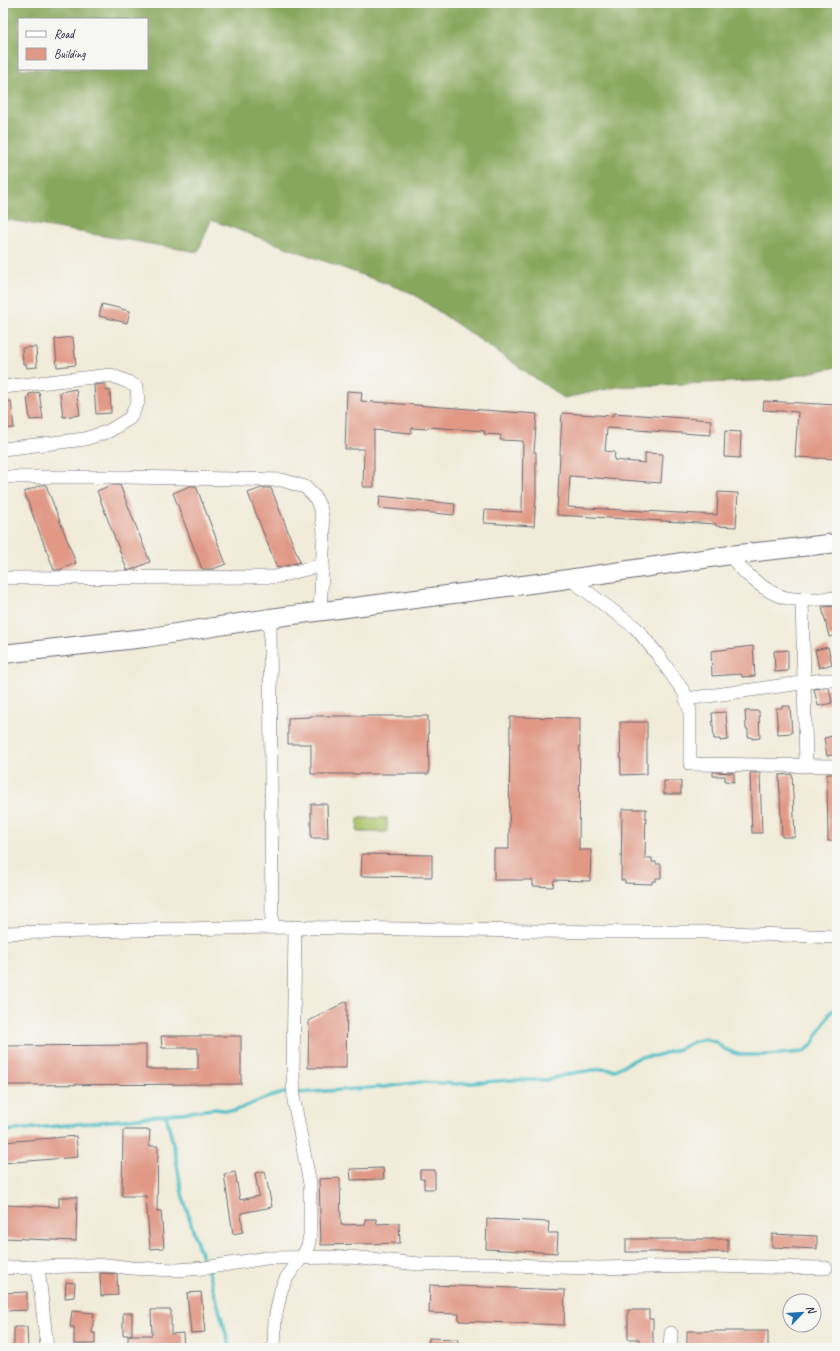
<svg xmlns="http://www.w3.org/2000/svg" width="840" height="1351" font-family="Caveat,sans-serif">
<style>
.green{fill:#aac166;stroke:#667250}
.forest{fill:#87a75b;stroke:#54644b;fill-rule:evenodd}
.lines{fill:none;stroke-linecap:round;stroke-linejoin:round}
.stream{stroke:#51bfc6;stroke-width:3.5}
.building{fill:#e19986}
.street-casing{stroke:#6a6972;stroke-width:14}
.secondary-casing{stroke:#6a6972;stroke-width:20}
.street{stroke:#fff;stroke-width:13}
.secondary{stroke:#fff;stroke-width:18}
</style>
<rect width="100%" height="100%" fill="#f6f6f2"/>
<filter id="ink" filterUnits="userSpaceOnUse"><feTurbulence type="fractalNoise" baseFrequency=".025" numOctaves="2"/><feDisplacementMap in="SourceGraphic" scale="8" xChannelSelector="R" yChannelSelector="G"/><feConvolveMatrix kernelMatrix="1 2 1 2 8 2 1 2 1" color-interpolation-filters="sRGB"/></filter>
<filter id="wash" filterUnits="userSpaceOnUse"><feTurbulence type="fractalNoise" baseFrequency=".012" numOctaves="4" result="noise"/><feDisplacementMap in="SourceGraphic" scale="16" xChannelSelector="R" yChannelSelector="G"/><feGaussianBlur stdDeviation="0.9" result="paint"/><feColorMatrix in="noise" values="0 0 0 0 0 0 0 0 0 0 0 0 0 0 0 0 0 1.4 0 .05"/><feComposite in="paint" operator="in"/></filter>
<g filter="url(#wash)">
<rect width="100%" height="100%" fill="#f1ecd9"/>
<polygon class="green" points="358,818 387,818 387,832 357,832"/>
<path class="forest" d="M3 3H837V367L774 380 617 387 564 398 412 293 211 220 198 252 3 219ZM19 19H147V69H19Z"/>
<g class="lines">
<g class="stream">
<polyline points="297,1093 384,1087 421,1082 457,1084 511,1080 546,1080 573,1073 601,1069 615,1070 640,1057 655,1056 679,1049 693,1042 705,1039 716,1042 724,1049 740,1055 766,1055 803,1052 811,1046 830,1013 837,1006"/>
<polyline points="166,1115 175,1152 182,1194 198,1246 205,1264"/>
<polyline points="3,1131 122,1120 214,1109 234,1111 266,1098 283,1093 290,1093"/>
<polyline points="208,1270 230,1348"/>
</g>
</g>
<g id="blocks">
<g class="building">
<polygon points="102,304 130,311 127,323 99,316"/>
<polygon points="73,337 76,365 57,367 55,339"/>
<polygon points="36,347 37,367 27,368 26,364 23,364 22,348"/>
<polygon points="105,384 106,391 110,390 111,413 96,414 94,385"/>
<polygon points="76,389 80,415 63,417 60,392"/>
<polygon points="347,391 362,392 361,401 537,414 534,452 536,452 536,497 534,526 484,523 485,510 522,512 523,441 500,440 501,435 484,434 485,431 428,427 427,429 412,428 411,433 374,430 374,487 363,487 364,449 345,449"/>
<polygon points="39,392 43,419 30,420 27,397 29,397 29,394"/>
<polygon points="11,401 14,428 3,429 3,402"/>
<polygon points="764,401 837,405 837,459 795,457 798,412 763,410"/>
<polygon points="562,413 613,416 613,413 711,420 711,435 607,428 605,451 615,452 614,460 645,463 645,453 663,454 661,483 570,476 568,507 717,515 718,492 738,493 736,527 716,526 716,524 557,515"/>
<polygon points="725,431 741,432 740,458 724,457"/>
<polygon points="41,485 46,485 76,563 59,570 54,570 24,492"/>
<polygon points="111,485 120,485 150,562 131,570 127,570 97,491"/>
<polygon points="190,486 196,486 226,564 213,569 202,569 173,493"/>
<polygon points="261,488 271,488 300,562 277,568 248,493"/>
<polygon points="380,496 455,504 454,515 379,508"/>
<polygon points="837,606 837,635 829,637 822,607"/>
<polygon points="753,646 755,676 742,677 741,674 712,676 711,651"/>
<polygon points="828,647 832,664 819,668 815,650"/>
<polygon points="788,650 788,671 775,672 774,651"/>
<polygon points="829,688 832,703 818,706 814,689"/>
<polygon points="782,706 790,706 792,733 778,734 776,708 782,708"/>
<polygon points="745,711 759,711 760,738 752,739 752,737 748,737 748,729 746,729"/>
<polygon points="726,712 728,740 720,741 720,739 714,739 712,713"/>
<polygon points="310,716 428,716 429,774 311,774 311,744 288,744 288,718 310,717"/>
<polygon points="510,717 580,718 579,850 591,850 590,881 554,880 553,887 533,886 533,880 494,880 494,849 509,849"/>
<polygon points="620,722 647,722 647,774 621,775"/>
<polygon points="837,735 837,754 827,756 824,738"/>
<polygon points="713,772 734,773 734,782 725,781 725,776 713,776"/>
<polygon points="750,773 760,773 762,833 752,833"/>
<polygon points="792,774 795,837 782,837 779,775"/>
<polygon points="827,774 837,774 837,841 828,841"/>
<rect x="664" y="781" width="17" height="13"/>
<polygon points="311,804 327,804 328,838 311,838"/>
<polygon points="622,809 646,809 645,858 652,858 652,862 656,862 656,864 661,864 661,878 656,878 656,881 652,881 652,884 625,883 625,880 621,880"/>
<polygon points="362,854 432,855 432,877 361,876"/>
<polygon points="347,1001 346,1068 308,1068 309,1021"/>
<polygon points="161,1036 241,1036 241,1084 3,1085 3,1046 146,1045 146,1069 198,1069 198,1048 162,1048"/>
<polygon points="123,1130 150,1130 149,1146 158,1146 157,1211 161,1211 164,1248 150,1249 146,1196 122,1196"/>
<polygon points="76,1136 78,1157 3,1163 3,1142"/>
<polygon points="383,1168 384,1179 351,1180 350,1169"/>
<polygon points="420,1170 435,1170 435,1189 424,1189 424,1179 420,1179"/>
<polygon points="265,1171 272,1207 241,1213 243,1232 233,1234 224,1174 235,1172 240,1200 259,1196 255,1173"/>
<polygon points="340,1178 341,1225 366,1224 365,1219 376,1219 377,1224 399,1223 400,1243 321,1245 319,1179"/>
<polygon points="59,1197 77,1197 76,1241 3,1238 3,1205 59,1207"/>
<polygon points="487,1219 549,1222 548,1233 558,1233 557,1253 486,1249"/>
<polygon points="772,1234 817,1236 817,1249 772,1247"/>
<rect x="626" y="1239" width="102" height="13"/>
<polygon points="100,1273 117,1274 118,1295 101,1296"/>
<polygon points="66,1282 75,1283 74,1297 65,1298"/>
<polygon points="430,1285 565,1290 564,1325 459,1321 459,1314 429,1313"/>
<polygon points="27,1292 27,1310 3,1311 3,1293"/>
<polygon points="201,1292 205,1332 191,1333 187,1293"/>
<polygon points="151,1310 171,1310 171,1334 183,1333 184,1348 128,1348 128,1335 152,1335"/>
<polygon points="628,1310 649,1310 649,1319 653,1319 653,1348 639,1348 639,1339 628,1339"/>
<polygon points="72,1311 94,1313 92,1333 95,1333 95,1344 74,1344 74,1327 70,1327"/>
<rect x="123" y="1313" width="9" height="22"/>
<polygon points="14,1327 27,1327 28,1348 14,1348"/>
<rect x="687" y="1331" width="81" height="17"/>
<polygon points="429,1338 458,1339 457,1348 428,1348"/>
</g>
</g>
</g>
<g filter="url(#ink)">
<use href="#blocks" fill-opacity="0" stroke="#6a6972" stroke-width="1"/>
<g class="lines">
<defs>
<g id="street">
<polyline points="3,387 111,375 128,382 137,387 138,402 130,418 109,431 85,439 3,449"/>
<polyline points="3,477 125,477 282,480 305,487 315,497 321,510 324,532 320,612"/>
<path d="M730 555C741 571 767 594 787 598 803 601 820 599 837 598"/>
<polyline points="3,578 275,577 322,565"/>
<polyline points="570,579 636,628 657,654 684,692 690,711 690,764 837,766"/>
<polyline points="802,599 806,765"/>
<polyline points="270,618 272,927"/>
<polyline points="686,699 823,680 837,680"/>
<polyline points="3,933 272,927 600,932 703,932 837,937"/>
<polyline points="38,1267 47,1348"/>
<polyline points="3,1268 108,1265 131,1268 177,1270 204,1268 266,1258 350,1257 419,1264 498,1264 554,1267 598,1268 702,1266 826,1268"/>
<polyline points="274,1348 275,1319 281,1290 287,1277 302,1257 308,1246 310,1235 310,1184 294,1101 293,1071 295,927"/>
<polyline points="670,1348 671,1333"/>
</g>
<polyline id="secondary" points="3,654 145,638 270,618 561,580 730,555 837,543"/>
</defs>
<use href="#street" class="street-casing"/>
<use href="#secondary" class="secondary-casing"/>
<use href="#street" class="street"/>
<use href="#secondary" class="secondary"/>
</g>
</g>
<rect width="840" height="1351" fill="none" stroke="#f6f6f2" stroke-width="16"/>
<rect x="18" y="18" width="130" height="52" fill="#f6f6f2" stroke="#a1a1a9"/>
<rect x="26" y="31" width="20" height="6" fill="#ffffff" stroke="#a1a1a9"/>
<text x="54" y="38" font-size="12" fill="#22223b">Road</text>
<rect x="26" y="48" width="20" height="12" fill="#e19986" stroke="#a1a1a9"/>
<text x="54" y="58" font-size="12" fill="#22223b">Building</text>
<g transform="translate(802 1313) rotate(65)"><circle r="19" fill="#f6f6f2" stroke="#a1a1a9"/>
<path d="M0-3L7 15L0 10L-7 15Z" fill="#1f6fb2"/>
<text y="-6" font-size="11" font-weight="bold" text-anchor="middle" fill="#22223b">N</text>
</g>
</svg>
